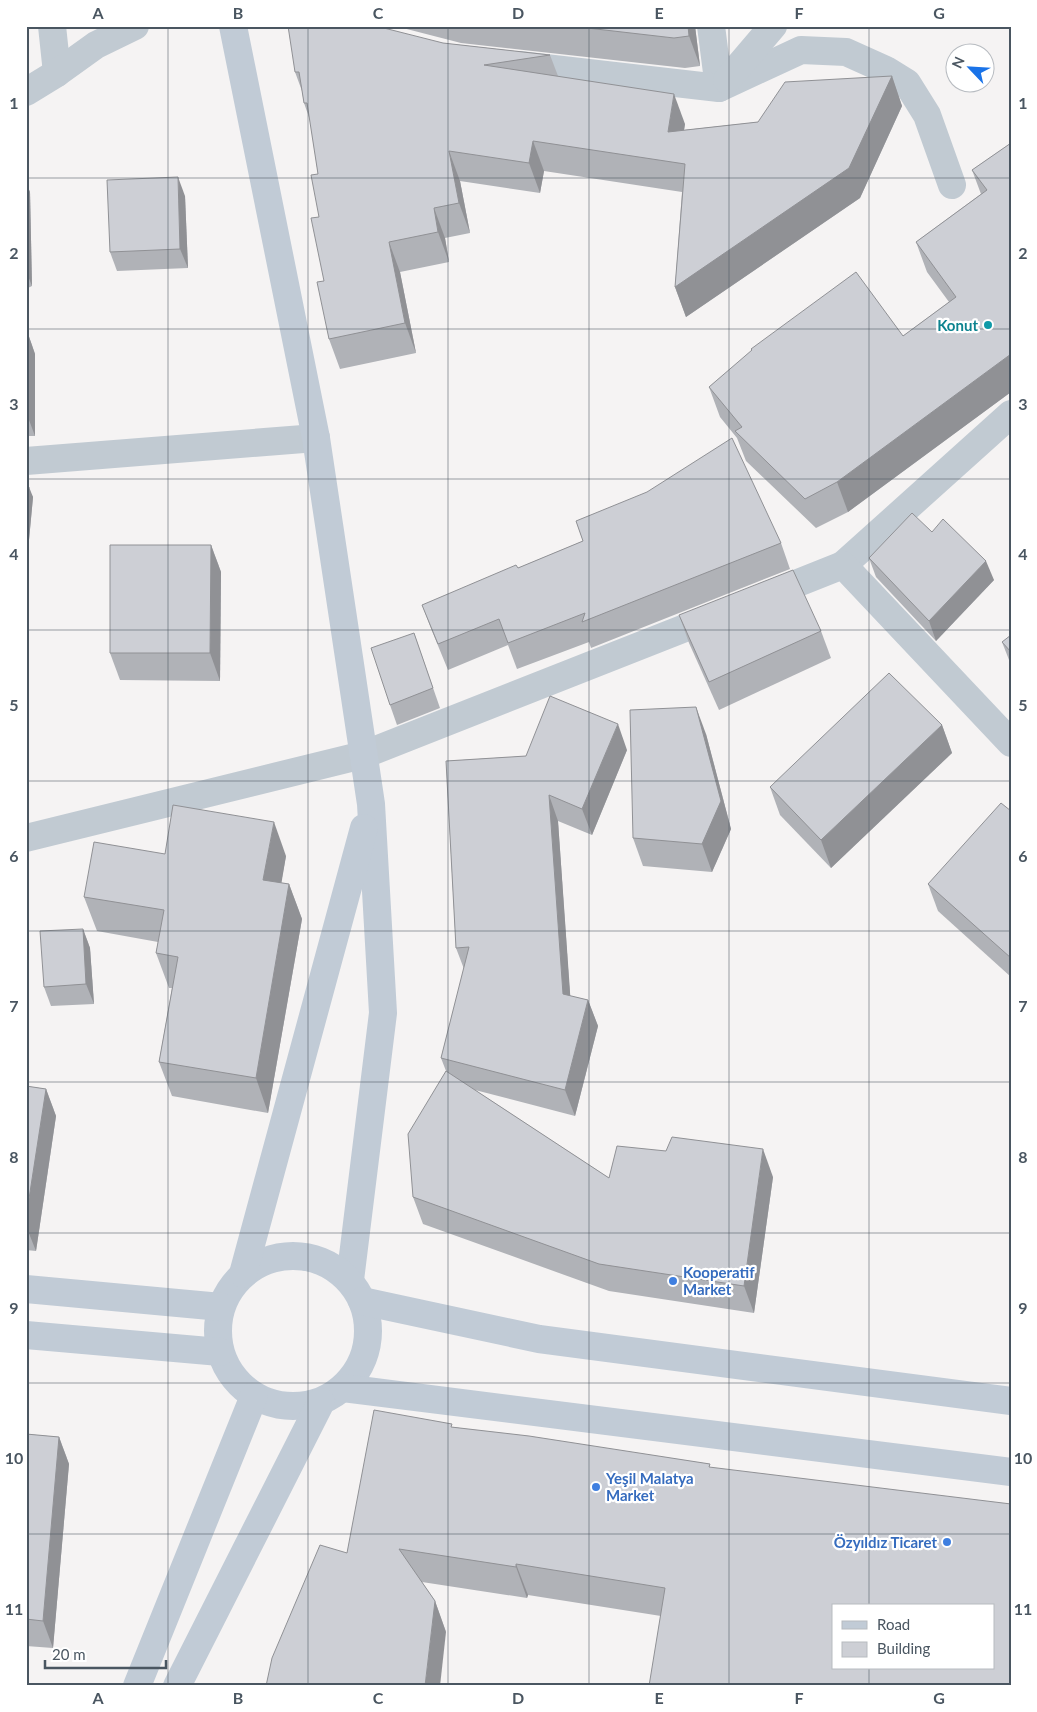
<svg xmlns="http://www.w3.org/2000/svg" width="1037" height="1712" font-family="Lato,sans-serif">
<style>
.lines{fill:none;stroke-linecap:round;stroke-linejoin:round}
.street{stroke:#c1cad2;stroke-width:28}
.secondary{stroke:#c1cbd6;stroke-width:28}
.wall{fill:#b0b2b7}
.shaded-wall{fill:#909195}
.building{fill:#cdcfd5;stroke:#909195;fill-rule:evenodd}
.grid{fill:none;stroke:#4a5661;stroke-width:1;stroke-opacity:0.55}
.culture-dot{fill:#0f9aa8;stroke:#fff;stroke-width:2}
.shop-dot{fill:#3f7fe0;stroke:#fff;stroke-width:2}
.labels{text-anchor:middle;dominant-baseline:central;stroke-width:4.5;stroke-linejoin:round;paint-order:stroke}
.culture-label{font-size:15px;font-weight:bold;fill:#0d838f;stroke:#fff;text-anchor:end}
.shop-label{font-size:15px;font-weight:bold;fill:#366cbe;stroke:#fff;text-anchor:start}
.neatline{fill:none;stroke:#4a5661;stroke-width:2}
.grid-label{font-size:16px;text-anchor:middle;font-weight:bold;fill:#4a5661}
</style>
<rect width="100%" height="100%" fill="#f5f3f3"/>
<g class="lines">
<g class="street">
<polyline points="52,26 57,73"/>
<polyline points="711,26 719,88"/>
<polyline points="519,65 719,88 801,50 846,52 886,70 907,83 927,115 952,185"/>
<polyline points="727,80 773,26"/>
<polyline points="26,92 57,73 96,45 135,26"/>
<polyline points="26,461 316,438"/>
<polyline points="843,565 1011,414"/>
<polyline points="765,596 843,565 1011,743"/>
<polyline points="26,838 363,755 718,615"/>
</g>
<g class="secondary">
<polyline points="233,26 316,438 371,804 383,1013 350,1280"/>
<circle cx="293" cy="1331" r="75"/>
<polyline points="243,1274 364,828"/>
<polyline points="26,1289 221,1307"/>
<polyline points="362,1301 539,1339 1011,1401"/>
<polyline points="26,1335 220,1352"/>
<polyline points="343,1388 1011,1472"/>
<polyline points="137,1686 254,1396"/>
<polyline points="177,1686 321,1402"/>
</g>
</g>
<g class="wall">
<polygon points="395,26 695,26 700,66 685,68 461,43"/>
<polygon points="443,43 550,55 558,76 685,124 684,130 758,122 892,76 902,106 860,198 686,317 675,287 682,192 544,171 540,193 460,181 470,233 445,238 449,262 400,272 416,353 340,369 329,339 319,217 318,174 310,120 304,103 302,91 295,72"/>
<polygon points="1011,143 1011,392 848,512 816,528 746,461 737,438 720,417 709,387 752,351 751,349 903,336 949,302 927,272 916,242 981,194 972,170"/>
<polygon points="26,183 30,192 32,286 26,289"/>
<polygon points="185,196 188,268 117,271 110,252"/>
<polygon points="26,328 35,354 35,436 26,436"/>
<polygon points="26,486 33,497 29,540 26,540"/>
<polygon points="576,521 781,543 790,569 591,648 589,642 517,669 508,645 448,670 432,631 422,605 518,568 583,541"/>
<polygon points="932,532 994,580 936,641 876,577 869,558"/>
<polygon points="211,545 221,572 220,681 120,680 110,653"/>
<polygon points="679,615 821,631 831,658 719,710 689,643"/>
<polygon points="414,633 440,708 397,725 390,705"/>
<polygon points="1011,635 1011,665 1002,642"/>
<polygon points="942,725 952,753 831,868 780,815 770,787"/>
<polygon points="706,734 731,829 712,872 643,866 633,838"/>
<polygon points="627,750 592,835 558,821 570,996 588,1000 598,1026 575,1116 475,1090 609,1178 773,1177 754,1313 609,1291 423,1224 413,1197 446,1071 441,1058 464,969 456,948 446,761"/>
<polygon points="1011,811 1011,977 938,911 928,884"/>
<polygon points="165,854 286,856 281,883 289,884 302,919 268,1113 172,1096 159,1062 172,988 169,988 156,953 158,942 97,931 84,897"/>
<polygon points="83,929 90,948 94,1004 51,1006 44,987"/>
<polygon points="26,1086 46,1089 56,1116 36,1251 26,1250"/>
<polygon points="453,1427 710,1464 661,1616 528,1595 527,1598 422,1582 435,1601 446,1632 347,1553"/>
<polygon points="26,1434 59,1437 69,1464 53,1648 26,1646"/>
</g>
<g class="shaded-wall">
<polygon points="688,26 695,26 700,66 689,36"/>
<polygon points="892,76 902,106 860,198 686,317 675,287"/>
<polygon points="674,94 685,124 679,162 668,132"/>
<polygon points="533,141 544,171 540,193 529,163"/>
<polygon points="449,151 460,181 470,233 459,203"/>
<polygon points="178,177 185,196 188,268 180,249"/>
<polygon points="26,183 30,192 32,286 26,271"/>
<polygon points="434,208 445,238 449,262 438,232"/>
<polygon points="389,242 400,272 416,353 405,323"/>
<polygon points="26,328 35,354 35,436 26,412"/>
<polygon points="1011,354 1011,392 848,512 837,482"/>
<polygon points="29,487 33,497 29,540 26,533 26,519"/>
<polygon points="211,545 221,572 220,681 210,653"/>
<polygon points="986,561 994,580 936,641 929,621"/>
<polygon points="696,707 706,734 731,829 712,872 702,844"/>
<polygon points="618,724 627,750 592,835 582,809"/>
<polygon points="942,725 952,753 831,868 821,840"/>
<polygon points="549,795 558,821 572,1020 563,994"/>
<polygon points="274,822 286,856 276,915 263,880"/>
<polygon points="289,884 302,919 268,1113 256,1078"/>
<polygon points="83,929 90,948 94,1004 86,984"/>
<polygon points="588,1000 598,1026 575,1116 565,1090"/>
<polygon points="46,1089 56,1116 36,1251 26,1226 26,1218"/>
<polygon points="763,1149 773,1177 754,1313 744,1286"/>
<polygon points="59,1437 69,1464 53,1648 43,1621"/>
<polygon points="516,1564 528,1595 527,1598 516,1567"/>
<polygon points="435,1601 446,1632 440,1686 425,1686"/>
</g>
<g class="building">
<polygon points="288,26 376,26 443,43 550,55 484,65 674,94 668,132 758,122 785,82 892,76 849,168 675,287 685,164 533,141 529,163 449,151 459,203 434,208 438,232 389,242 405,323 329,339 317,282 324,281 311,218 319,217 311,175 318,174 307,103 304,103 299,72 295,72"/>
<polygon points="570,26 688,26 689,36 674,38"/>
<polygon points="1011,143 1011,354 837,482 805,499 735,431 742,427 709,387 752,350 751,349 856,272 903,336 956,297 916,242 987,190 972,170"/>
<polygon points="178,177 180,249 110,252 107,180"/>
<polygon points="732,438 781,543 582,622 585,613 508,643 499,619 438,644 422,605 516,565 518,568 583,541 576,521 647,492"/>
<polygon points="26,486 29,487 26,519"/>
<polygon points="912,513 932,532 943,519 986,561 929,621 869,558"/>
<polygon points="110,545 211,545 210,653 110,653"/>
<polygon points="793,570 821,631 709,682 679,615"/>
<polygon points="414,633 433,688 390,705 371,648"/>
<polygon points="1011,635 1011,652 1002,642"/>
<polygon points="889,673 942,725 821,840 770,787"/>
<polygon points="550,696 618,724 582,809 549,795 563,994 588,1000 565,1090 441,1058 469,947 456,948 446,761 526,756"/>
<polygon points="696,707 721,801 702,844 633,838 630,710"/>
<polygon points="1001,803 1011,811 1011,958 928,884"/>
<polygon points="173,805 274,822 263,880 289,884 256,1078 159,1062 178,957 156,953 164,910 84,897 94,842 165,854"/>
<polygon points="83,929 86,984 44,987 40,931"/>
<polygon points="446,1071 609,1178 617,1146 666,1151 672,1137 763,1149 744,1286 599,1264 413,1197 408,1134"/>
<polygon points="26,1086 46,1089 26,1218"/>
<path d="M374 1410 452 1424 451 1427 529 1436 710 1464 709 1467 1011 1504V1686H649L665 1588 516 1564V1567L399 1549 435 1601 425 1686H266L272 1658 320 1545 347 1553ZM833 1606H993V1668H833Z"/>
<polygon points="26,1434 59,1437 43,1621 26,1619"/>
</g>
<path class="grid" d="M168 26V1686M308 26V1686M448 26V1686M589 26V1686M729 26V1686M869 26V1606M26 178H1011M26 329H1011M26 479H1011M26 630H1011M26 781H1011M26 931H1011M26 1082H1011M26 1233H1011M26 1383H1011M26 1534H1011M869 1668V1686"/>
<circle class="culture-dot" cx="988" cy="325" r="5"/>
<g class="shop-dot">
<circle cx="673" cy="1281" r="5"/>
<circle cx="596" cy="1487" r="5"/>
<circle cx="947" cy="1542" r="5"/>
</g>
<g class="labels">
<g class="culture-label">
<text x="978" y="325">Konut</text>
</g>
<g class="shop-label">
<text x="683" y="1272">Kooperatif<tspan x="683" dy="17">Market</tspan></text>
<text x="606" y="1478">Yeşil Malatya<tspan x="606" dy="17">Market</tspan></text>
<text x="937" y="1542" text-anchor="end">Özyıldız Ticaret</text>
</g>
</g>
<rect width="1037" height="1712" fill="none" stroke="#ffffff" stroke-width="55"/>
<rect x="832" y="1604" width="162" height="65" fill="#ffffff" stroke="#b7bbc0"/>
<rect x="842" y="1621" width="25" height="8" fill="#c1cbd6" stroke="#b7bbc0"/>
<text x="877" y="1630" font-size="15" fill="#4a5661">Road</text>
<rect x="842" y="1642" width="25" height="15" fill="#cdcfd5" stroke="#b7bbc0"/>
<text x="877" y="1654" font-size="15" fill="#4a5661">Building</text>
<g transform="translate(970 68) rotate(295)"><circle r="24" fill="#ffffff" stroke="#b7bbc0"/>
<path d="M0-4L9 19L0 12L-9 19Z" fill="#1a73e8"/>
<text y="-8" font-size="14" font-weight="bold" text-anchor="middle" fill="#4a5661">N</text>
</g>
<path d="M45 1660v8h121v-8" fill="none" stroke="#4a5661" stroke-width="2.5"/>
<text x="52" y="1660" font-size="15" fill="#4a5661" stroke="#ffffff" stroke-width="4" paint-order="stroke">20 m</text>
<rect x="28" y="28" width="982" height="1656" class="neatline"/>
<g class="grid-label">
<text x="98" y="19">A</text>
<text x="238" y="19">B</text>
<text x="378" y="19">C</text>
<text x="518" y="19">D</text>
<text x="659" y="19">E</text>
<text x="799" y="19">F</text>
<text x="939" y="19">G</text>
<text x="14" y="109">1</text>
<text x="1023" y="109">1</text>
<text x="14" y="259">2</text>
<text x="1023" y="259">2</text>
<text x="14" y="410">3</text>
<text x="1023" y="410">3</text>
<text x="14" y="560">4</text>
<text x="1023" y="560">4</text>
<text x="14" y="711">5</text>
<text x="1023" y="711">5</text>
<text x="14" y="862">6</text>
<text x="1023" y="862">6</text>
<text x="14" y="1012">7</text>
<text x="1023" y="1012">7</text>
<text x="14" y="1163">8</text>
<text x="1023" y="1163">8</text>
<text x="14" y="1314">9</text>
<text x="1023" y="1314">9</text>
<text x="14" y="1464">10</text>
<text x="1023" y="1464">10</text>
<text x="14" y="1615">11</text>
<text x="1023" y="1615">11</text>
<text x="98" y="1704">A</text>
<text x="238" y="1704">B</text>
<text x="378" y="1704">C</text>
<text x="518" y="1704">D</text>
<text x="659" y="1704">E</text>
<text x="799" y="1704">F</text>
<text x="939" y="1704">G</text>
</g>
</svg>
